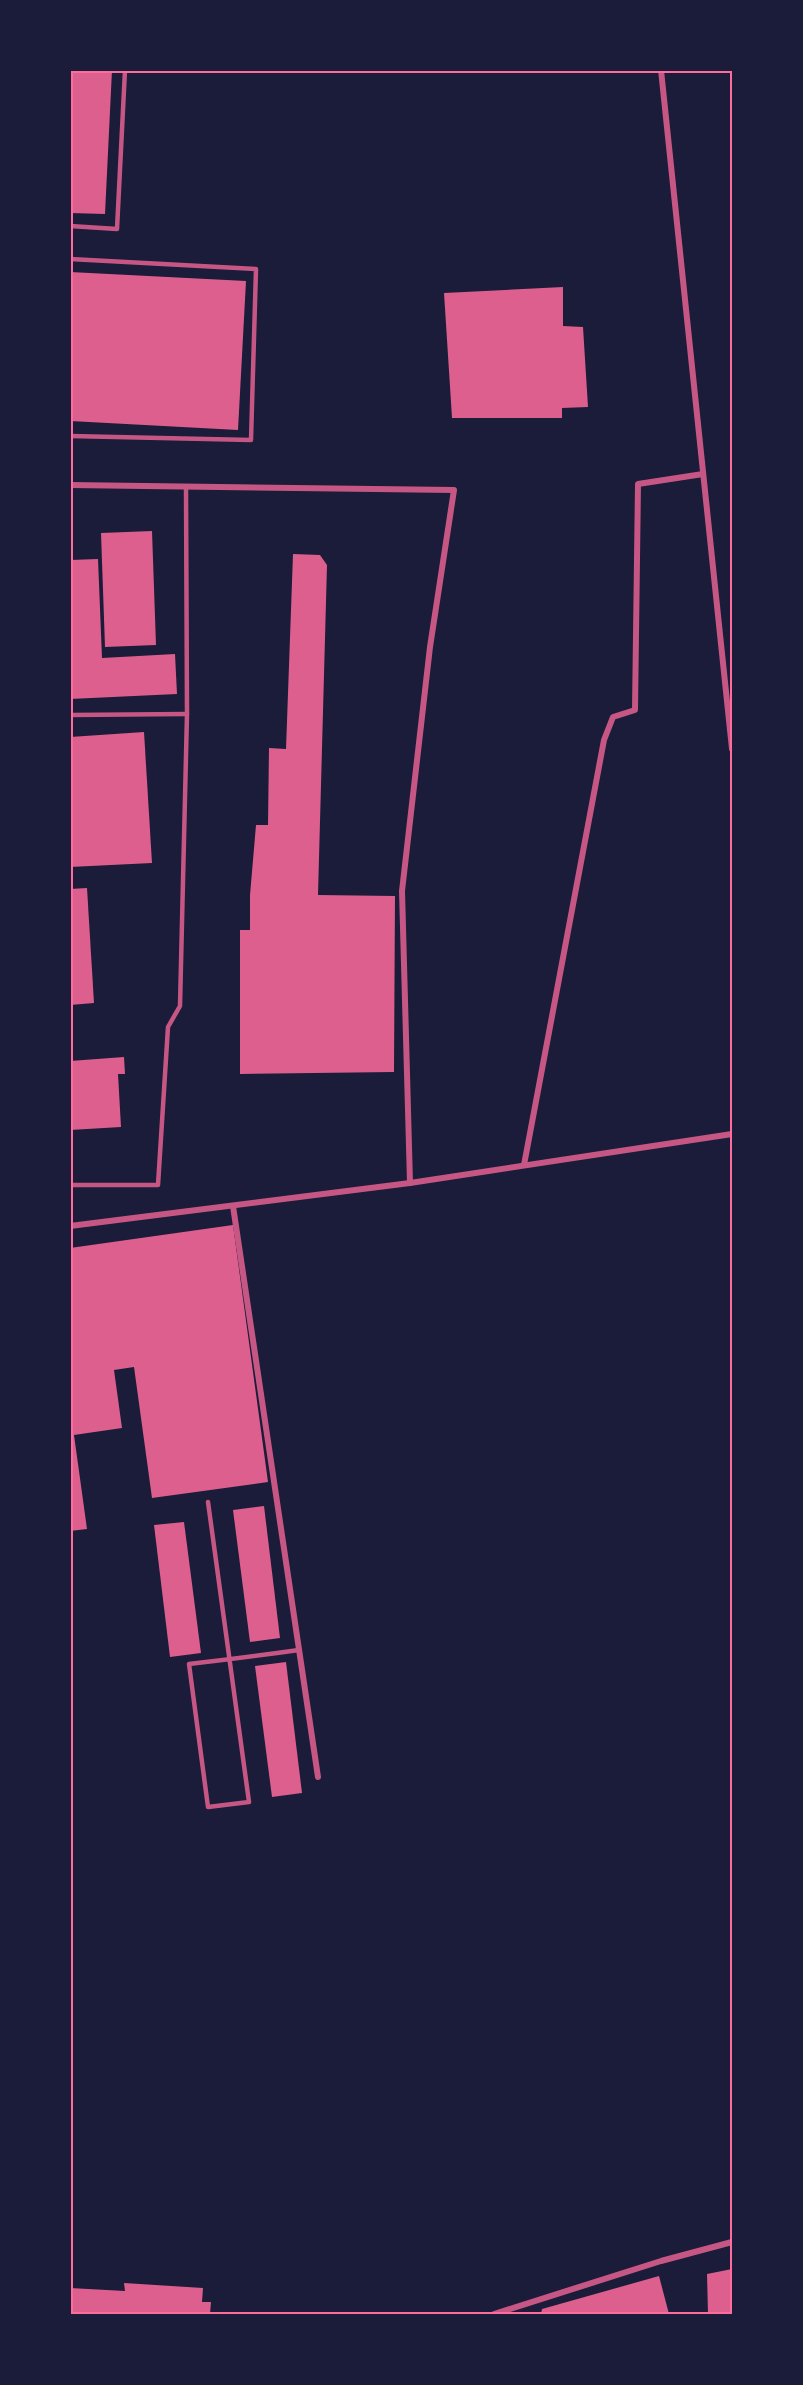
<svg xmlns="http://www.w3.org/2000/svg" width="803" height="2385" font-family="'Work Sans',sans-serif">
<style>
.building{fill:#dd5f8e}
.lines{fill:none;stroke-linecap:round;stroke-linejoin:round}
.service{stroke:#c65784;stroke-width:4.5}
.minor{stroke:#c65784;stroke-width:6}
.neatline{fill:none;stroke:#ff6b9d;stroke-width:2}
</style>
<rect width="100%" height="100%" fill="#1b1b3a"/>
<g class="building">
<polygon points="70,70 112,70 105,214 70,213"/>
<polygon points="70,272 246,281 238,430 70,421"/>
<polygon points="563,287 563,326 583,327 588,407 562,408 562,418 452,418 444,293"/>
<polygon points="152,531 156,645 105,647 101,533"/>
<polygon points="293,554 320,555 327,565 318,895 395,896 394,1072 240,1074 240,930 250,930 250,895 256,825 268,825 269,748 286,749"/>
<polygon points="98,559 102,658 175,654 177,694 70,699 70,560"/>
<polygon points="144,732 152,863 70,867 70,737"/>
<polygon points="87,888 94,1003 70,1005 70,889"/>
<polygon points="124,1057 125,1074 118,1074 121,1127 70,1130 70,1061"/>
<polygon points="233,1225 268,1482 152,1498 134,1367 114,1370 122,1428 74,1435 87,1529 70,1531 70,1248"/>
<polygon points="264,1506 280,1638 250,1642 233,1510"/>
<polygon points="184,1522 201,1653 170,1657 154,1525"/>
<polygon points="286,1662 302,1793 272,1797 255,1666"/>
<polygon points="732,2269 732,2314 708,2314 707,2274"/>
<polygon points="659,2276 669,2314 541,2314 542,2309"/>
<polygon points="124,2283 203,2288 202,2302 211,2302 210,2314 70,2314 70,2288 125,2291"/>
</g>
<g class="lines">
<g class="service">
<polyline points="70,226 117,229 125,70"/>
<polyline points="70,259 256,269 251,440 70,436"/>
<polyline points="70,715 187,714"/>
<polyline points="70,1185 158,1185 168,1027 180,1006 187,714 186,487"/>
<path d="M208 1502 249 1802 208 1807 189 1664C226 1660 263 1655 299 1650"/>
</g>
<g class="minor">
<polyline points="661,70 732,749"/>
<polyline points="70,485 454,490 430,647 402,891 410,1183"/>
<polyline points="524,1165 604,740 613,717 635,710 638,484 703,474"/>
<polyline points="233,1206 318,1777"/>
<polyline points="70,1226 410,1183 732,1134"/>
<polyline points="494,2314 661,2261 732,2242"/>
</g>
</g>
<rect width="803" height="2385" fill="none" stroke="#1b1b3a" stroke-width="144"/>
<rect x="72" y="72" width="659" height="2241" class="neatline"/>
</svg>
